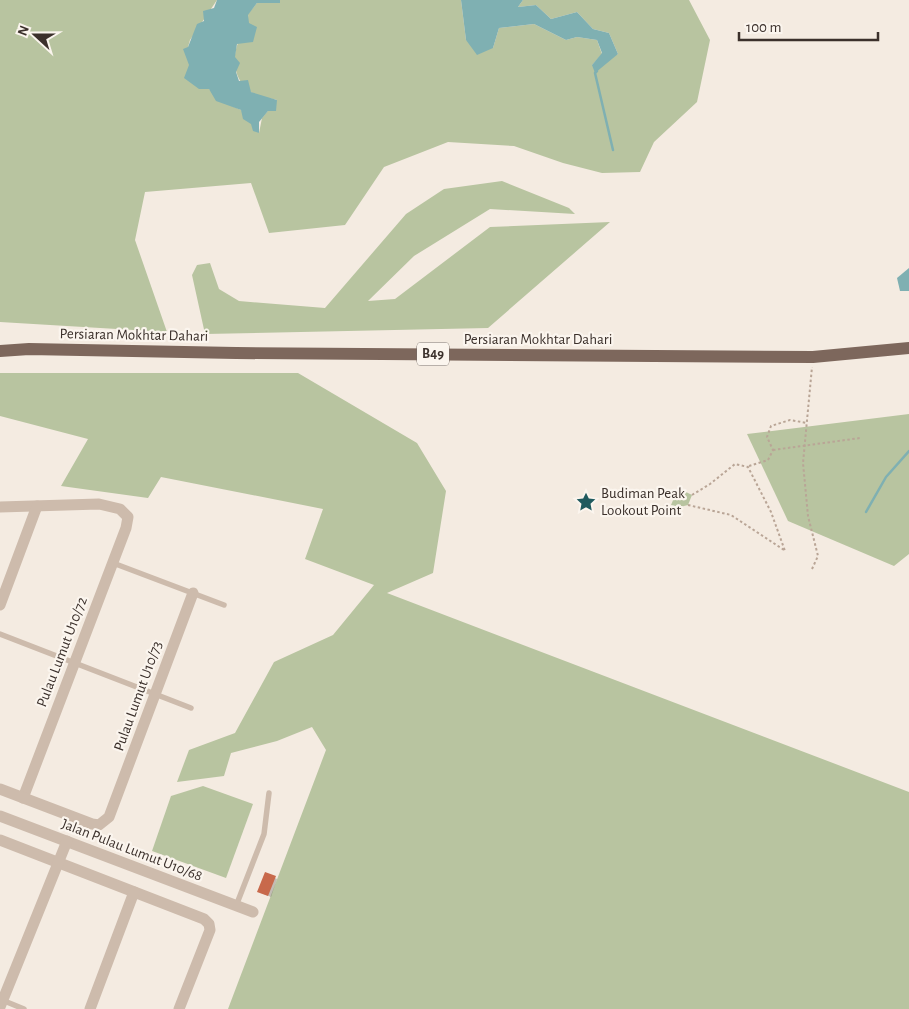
<svg xmlns="http://www.w3.org/2000/svg" width="909" height="1009" font-family="'Alegreya Sans',sans-serif">
<style>
.green{fill:#b8c4a0}
.water{fill:#7fb0b2}
.shadow{fill:#0003}
.lines{fill:none;stroke-linecap:round;stroke-linejoin:round}
.stream{stroke:#7fb0b2;stroke-width:2.5}
.building{fill:#c8694b}
.path{stroke:#b9a596;stroke-width:2;stroke-dasharray:2.5 2.5;stroke-linecap:butt}
.lane{stroke:#cdbbac;stroke-width:5.5}
.street{stroke:#cdbbac;stroke-width:11}
.primary{stroke:#7d675c;stroke-width:12}
.labels{text-anchor:middle;dominant-baseline:central;stroke-width:4.5;stroke-linejoin:round;paint-order:stroke}
.shield{fill:#fbf5ee;stroke:#756b66;stroke-width:1}
.shield-label{font-size:14px;font-weight:bold;fill:#3b302b}
.street-label{font-size:15px;fill:#3b302b;stroke:#fbf5ee}
.poi-label{font-size:15px;fill:#3b302b;stroke:#fbf5ee;text-anchor:start}
</style>
<rect width="100%" height="100%" fill="#f4ebe1"/>
<g class="green">
<path d="M0 0H217L190 40 188 47 209 89 232 106 241 110 259 133 262 118 277 100C269 98 258 97 251 92 235 82 231 60 238 43 243 32 249 26 248 14L257 3H280V0H461L466 40 493 48 499 28 534 24 566 40 577 37 597 40 602 54 592 65 618 54 609 33 593 29 577 12 551 19 536 5 518 7 523 0H689L710 40 697 102 654 142 640 172 602 173 563 163 514 146 448 142 384 167 345 225 269 233 251 183 145 192 135 240 167 332 0 322Z"/>
<polygon points="502,181 569,208 575,214 490,209 414,256 368,301 395,299 490,227 610,222 488,328 205,334 192,275 197,265 210,263 219,289 239,301 325,308 406,214 444,189"/>
<polygon points="0,373 298,373 417,443 446,491 433,573 387,593 909,792 909,1009 228,1009 326,750 312,727 277,741 231,753 224,776 177,782 189,750 235,733 274,662 333,635 374,585 305,559 323,509 161,477 148,498 61,486 88,439 0,416"/>
<polygon points="909,414 909,554 894,566 788,521 747,434"/>
<polygon points="684,491 692,495 688,505 680,507 671,505 674,498"/>
<polygon points="203,786 253,804 226,878 152,851 171,796"/>
</g>
<g class="water">
<polygon points="217,0 280,0 280,3 257,3 248,15 249,23 257,27 253,42 237,44 235,57 240,63 236,72 239,81 248,80 251,92 277,100 276,111 268,111 259,122 259,133 253,131 251,124 243,119 241,110 216,101 209,89 199,89 184,78 189,65 183,49 188,47 197,24 204,21 203,11 214,8"/>
<polygon points="461,0 523,0 518,7 536,5 551,19 577,12 593,29 609,33 618,54 595,73 592,65 602,53 597,40 577,37 566,40 534,24 499,28 493,48 477,55 466,40"/>
<polygon points="909,268 909,291 900,291 897,278"/>
</g>
<polygon class="shadow" points="275,878 277,879 271,897 261,893"/>
<g class="lines">
<g class="stream">
<polyline points="597,71 595,73 613,150"/>
<polyline points="866,512 886,477 909,451"/>
</g>
</g>
<polygon class="building" points="265,872 276,876 268,896 257,892"/>
<g class="lines">
<g class="path">
<polyline points="773,450 860,438"/>
<polyline points="749,466 768,460 773,450 767,437 771,426 790,420 807,423"/>
<polyline points="692,495 710,484 735,464 748,467 771,512 785,551"/>
<polyline points="688,505 731,515 784,550"/>
<polyline points="812,569 818,556 808,516 803,463 812,367"/>
</g>
<g class="lane">
<polyline points="113,563 224,605"/>
<polyline points="0,634 191,708"/>
<polyline points="236,906 264,834 269,793"/>
<polyline points="2,1000 24,1009"/>
</g>
<g class="street">
<polyline points="0,507 99,504 120,509 128,517 126,528 23,798"/>
<polyline points="0,605 37,506"/>
<polyline points="0,789 92,824 99,825 109,817 193,593"/>
<polyline points="0,816 253,912"/>
<polyline points="0,840 204,919 209,924 210,930 179,1009"/>
<polyline points="0,1007 67,841"/>
<polyline points="90,1009 134,892"/>
</g>
<polyline class="primary" points="0,351 29,349 236,353 813,357 909,348"/>
</g>
<defs>
<symbol id="sight-bare" viewBox="-9 -9 18 18"><path d="M0-6L1.8-2.2L6-1.7L2.9 1.2L3.7 5.4L0 3.3L-3.7 5.4L-2.9 1.2L-6-1.7L-1.8-2.2Z" fill="#1f5a5e" stroke="#fbf5ee" stroke-width="2.5" paint-order="stroke"/></symbol>
</defs>
<g fill-rule="evenodd">
<use href="#sight-bare" x="572" y="488" width="28" height="28"/>
</g>
<g class="labels">
<rect class="shield" x="417" y="342.5" width="32" height="23" rx="4"/>
<g class="shield-label">
<text x="433" y="354">B49</text>
</g>
<g class="street-label">
<text transform="translate(134 335) rotate(1)">Persiaran Mokhtar Dahari</text>
<text x="538" y="339">Persiaran Mokhtar Dahari</text>
<text transform="translate(62 652) rotate(-69)">Pulau Lumut U10/72</text>
<text transform="translate(138 696) rotate(-70)">Pulau Lumut U10/73</text>
<text transform="translate(132 850) rotate(21)">Jalan Pulau Lumut U10/68</text>
</g>
<g class="poi-label">
<text x="601" y="493">Budiman Peak<tspan x="601" dy="17">Lookout Point</tspan></text>
</g>
</g>
<g transform="translate(35 35) rotate(291)" stroke="#fbf5ee" stroke-width="4" paint-order="stroke">
<path d="M0-4L9 19L0 12L-9 19Z" fill="#3b302b"/>
<text y="-8" font-size="14" font-weight="bold" text-anchor="middle" fill="#3b302b">N</text>
</g>
<path d="M739 32v8h139v-8" fill="none" stroke="#3b302b" stroke-width="2.5"/>
<text x="746" y="32" font-size="15" fill="#3b302b" stroke="#fbf5ee" stroke-width="4" paint-order="stroke">100 m</text>
</svg>
